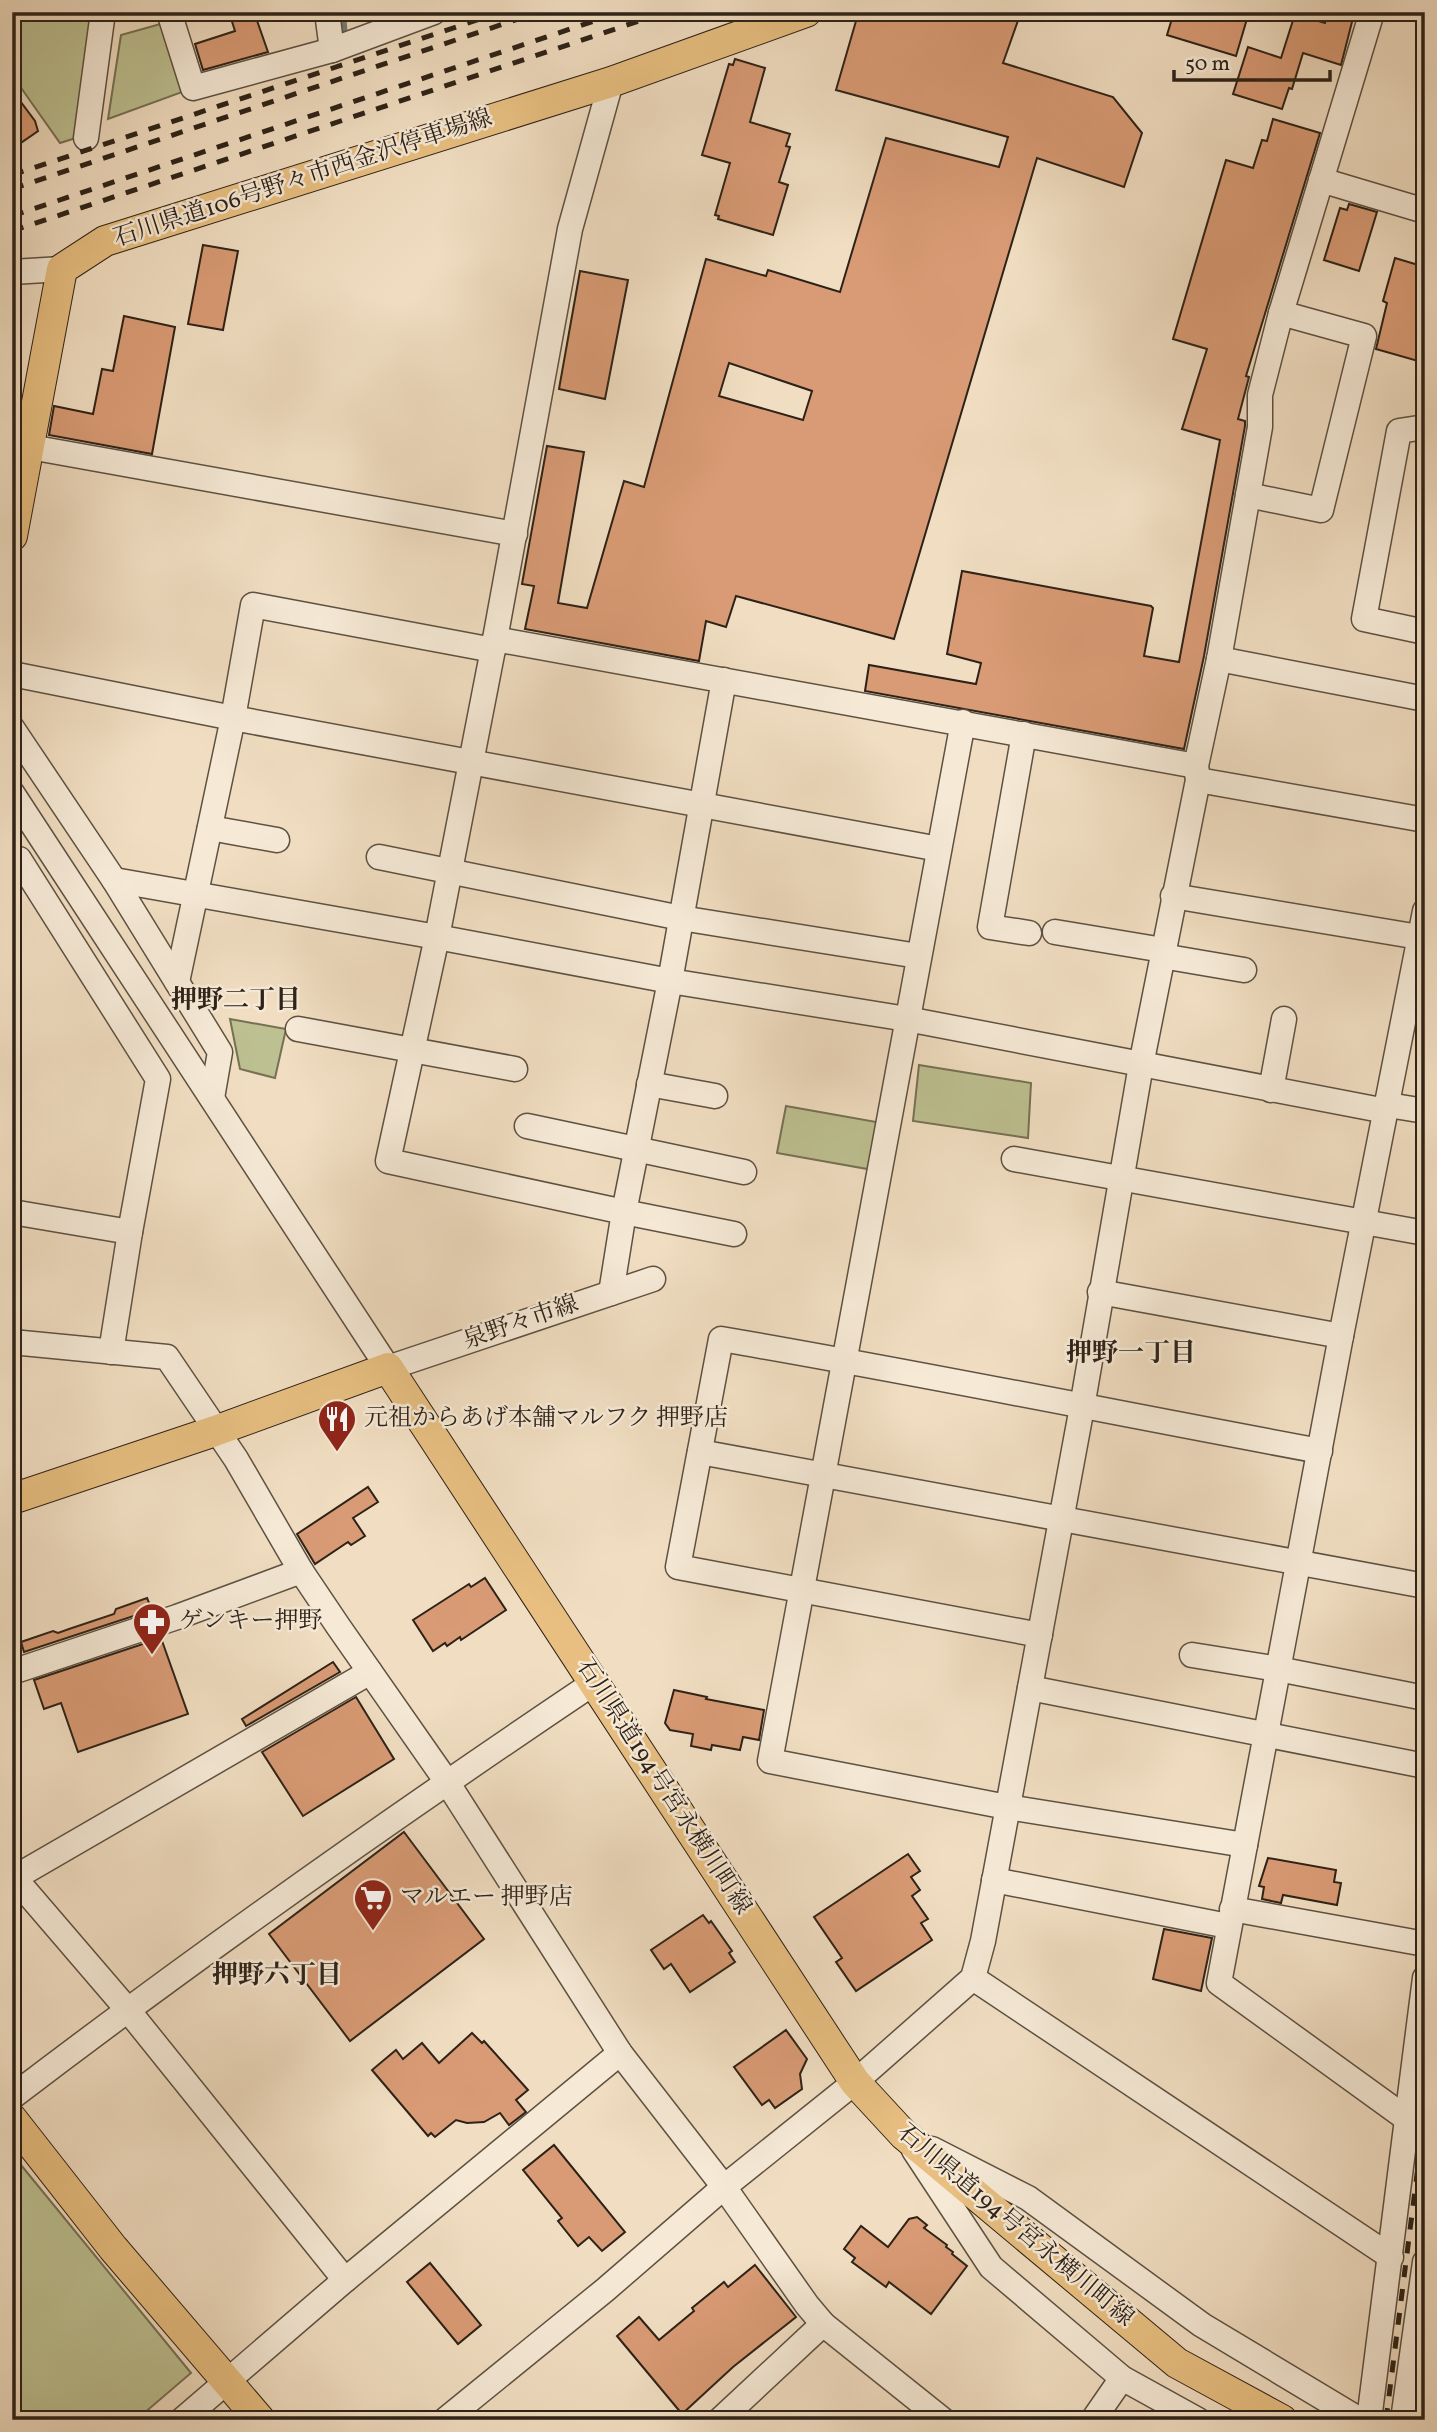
<svg xmlns="http://www.w3.org/2000/svg" width="1437" height="2432" font-family="Vollkorn,'Noto Serif JP',serif">
<style>
.green{fill:#bdc091;stroke:#757154;stroke-width:2}
.lines{fill:none;stroke-linecap:round;stroke-linejoin:round}
.stream{stroke:#707e7a;stroke-width:6}
.building{fill:#d99b75;stroke:#2d2218;stroke-width:2;fill-rule:evenodd}
.minor-casing{stroke:#5e5142;stroke-width:27}
.major-casing{stroke:#2d2218;stroke-width:32}
.minor{stroke:#f6ead7;stroke-width:24}
.major{stroke:#e8bf81;stroke-width:30}
.rail{stroke:#2d2218;stroke-width:5;stroke-dasharray:12 12;stroke-linecap:butt}
.labels{text-anchor:middle;dominant-baseline:central;stroke-width:5;stroke-linejoin:round;paint-order:stroke}
.street-label{font-size:24px;fill:#2d2218;stroke:#f6ead7}
.poi-label{font-size:24px;fill:#2d2218;stroke:#f6ead7;text-anchor:start}
.neighbourhood-label{font-size:26px;font-weight:bold;fill:#2d2218;stroke:#f6ead7}
</style>
<rect width="100%" height="100%" fill="#f1dec2"/>
<filter id="stains"><feTurbulence type="fractalNoise" baseFrequency=".00286" numOctaves="4"/><feColorMatrix values="0 0 0 0 .2 0 0 0 0 .09 0 0 0 0 .02 0 0 0 .5 -.17"/></filter>
<radialGradient id="worn" r=".72"><stop offset=".6" stop-color="#630" stop-opacity="0"/><stop offset="1" stop-color="#630" stop-opacity=".3"/></radialGradient>
<g class="green">
<polygon points="12,12 97,12 79,137 60,143 12,75"/>
<polygon points="164,23 185,91 108,119 121,35"/>
<polygon points="230,1019 286,1029 275,1078 240,1069"/>
<polygon points="919,1065 1031,1083 1028,1138 913,1121"/>
<polygon points="786,1106 882,1123 873,1170 777,1153"/>
<polygon points="12,2154 191,2373 136,2420 12,2420"/>
</g>
<g class="lines">
<polyline class="stream" points="343,12 345,39"/>
</g>
<g class="building">
<polygon points="229,12 254,12 268,52 203,70 195,44 235,31"/>
<path d="M884 12H1021L1003 63 1113 97 1142 133 1124 187 1037 158 894 639 736 596 726 627 706 621 699 661 525 629 534 586 522 584 547 446 584 452 558 603 587 608 624 481 644 487 706 259 766 276 768 270 840 292 886 138 999 167 1008 137 836 90 856 21ZM729 363 812 391 803 420 719 396Z"/>
<polygon points="1174,12 1249,12 1236,56 1167,35"/>
<polygon points="1328,12 1353,18 1341,65 1303,53 1292,89 1289,88 1282,109 1233,94 1248,47 1281,58 1295,14 1325,23"/>
<polygon points="735,59 765,68 750,122 790,134 786,146 790,147 779,182 788,185 773,235 718,219 719,216 715,215 730,163 702,155 729,64 733,65"/>
<polygon points="12,90 35,121 38,131 12,149"/>
<polygon points="1273,119 1320,133 1246,376 1249,377 1238,419 1245,421 1245,426 1204,656 1184,749 865,691 869,665 976,684 981,663 947,654 962,571 1151,606 1153,608 1144,656 1179,662 1220,440 1182,429 1207,349 1173,339 1226,160 1253,168 1262,140 1267,141"/>
<polygon points="1349,204 1377,212 1359,271 1324,260 1340,208 1347,210"/>
<polygon points="203,245 238,251 223,330 188,324"/>
<polygon points="1395,258 1425,267 1425,363 1376,349 1387,303 1383,301"/>
<polygon points="580,271 628,280 605,399 559,389"/>
<polygon points="124,316 175,327 152,454 49,435 54,406 93,414 102,369 113,371"/>
<polygon points="368,1487 378,1502 353,1518 365,1536 351,1545 348,1542 315,1564 297,1534"/>
<polygon points="485,1578 506,1610 461,1640 460,1637 447,1646 445,1643 433,1651 413,1620 469,1584 471,1587"/>
<polygon points="147,1598 152,1610 24,1652 21,1642 53,1631 58,1633 69,1629 114,1614 116,1609"/>
<polygon points="161,1638 188,1714 78,1752 61,1703 44,1709 34,1680"/>
<polygon points="333,1662 340,1672 246,1726 242,1719"/>
<polygon points="674,1690 707,1697 706,1699 764,1710 759,1740 743,1737 740,1750 712,1745 711,1750 691,1746 693,1734 670,1730 665,1723"/>
<polygon points="356,1697 394,1759 303,1816 262,1752"/>
<polygon points="404,1832 484,1939 350,2041 269,1934"/>
<polygon points="908,1854 920,1871 911,1877 920,1890 912,1896 928,1919 921,1923 932,1940 856,1991 836,1962 842,1958 814,1917"/>
<polygon points="1268,1858 1336,1870 1334,1882 1341,1883 1337,1905 1283,1895 1281,1903 1262,1899 1264,1887 1259,1886"/>
<polygon points="703,1915 709,1923 711,1921 732,1951 729,1953 735,1962 690,1992 671,1964 664,1969 651,1950"/>
<polygon points="1164,1929 1212,1938 1201,1991 1153,1979"/>
<polygon points="786,2030 807,2059 800,2074 802,2089 775,2108 769,2100 762,2105 734,2067"/>
<polygon points="472,2033 482,2043 484,2041 528,2090 516,2100 526,2112 509,2125 500,2113 484,2122 467,2123 456,2120 435,2137 431,2133 428,2136 372,2070 396,2050 403,2059 422,2043 439,2063"/>
<polygon points="554,2145 625,2232 602,2251 589,2237 578,2246 558,2221 562,2218 523,2170"/>
<polygon points="917,2217 927,2225 924,2228 947,2245 946,2247 953,2252 952,2254 967,2266 931,2314 889,2282 886,2287 852,2262 855,2258 844,2249 861,2226 888,2247 909,2219"/>
<polygon points="430,2263 481,2325 458,2344 407,2282"/>
<polygon points="755,2265 796,2317 733,2367 682,2414 617,2336 639,2317 659,2340 694,2311 692,2308 724,2282 728,2287"/>
</g>
<g class="lines">
<defs>
<g id="minor">
<polyline points="169,12 193,88 332,50 434,12"/>
<polyline points="327,12 332,50"/>
<polyline points="86,138 103,12"/>
<polyline points="1321,180 1425,211"/>
<polyline points="12,272 62,269"/>
<polyline points="1425,427 1399,431 1364,619 1425,632"/>
<polyline points="30,447 515,534"/>
<polyline points="1248,495 1321,510 1364,336 1281,313"/>
<polyline points="495,639 570,229 611,82"/>
<polyline points="1219,659 1425,699"/>
<polyline points="12,674 233,718 253,605 493,650"/>
<path d="M963 722C897 1068 836 1415 770 1761L1007 1807 1245 1845"/>
<polyline points="12,728 114,880"/>
<polyline points="1024,734 990,927 1029,933"/>
<polyline points="1198,780 1425,820"/>
<polyline points="12,793 388,1368 653,1279"/>
<polyline points="210,828 277,840"/>
<polyline points="379,857 681,918 918,956"/>
<polyline points="12,858 19,859 158,1079 130,1232 12,1212"/>
<polyline points="1173,896 1425,938"/>
<polyline points="1055,932 1163,950"/>
<polyline points="1162,956 1244,970"/>
<polyline points="177,982 233,718 939,849"/>
<polyline points="298,1029 515,1069"/>
<polyline points="649,1084 715,1096"/>
<polyline points="1271,1090 1284,1019"/>
<polyline points="212,1098 220,1052 114,880 437,937 495,639 1196,766"/>
<polyline points="1388,1105 1425,1111"/>
<polyline points="527,1126 744,1172"/>
<polyline points="1014,1159 1425,1233"/>
<polyline points="734,1234 624,1212 670,981 907,1019 1386,1111"/>
<polyline points="1100,1292 1341,1336"/>
<polyline points="611,1293 624,1212 388,1161 437,937 670,981 724,680"/>
<polyline points="12,1342 167,1357 236,1459 301,1571 338,1626 447,1782 620,2053 724,2187 807,2305 823,2324 943,2420"/>
<polyline points="111,1352 130,1232"/>
<polyline points="700,1452 1425,1586"/>
<path d="M1040 1635 678 1567 721 1339C921 1373 1120 1414 1320 1451"/>
<polyline points="1192,1655 1278,1669 1425,1698"/>
<polyline points="12,1672 177,1617 301,1571"/>
<polyline points="1030,1688 1425,1766"/>
<polyline points="12,1875 127,2009 345,2280 182,2420"/>
<polyline points="14,1878 370,1672"/>
<polyline points="994,1880 1228,1926"/>
<polyline points="1232,1909 1425,1944"/>
<polyline points="973,1978 1391,2257"/>
<path d="M12 2097C202 1952 397 1815 595 1682"/>
<polyline points="1407,2119 1425,1978"/>
<polyline points="932,2149 1028,2198 1202,2325 1360,2420"/>
<polyline points="914,2150 991,2267 1122,2378 1198,2420"/>
<polyline points="345,2280 620,2053"/>
<polyline points="445,2420 605,2290 724,2187 855,2082 973,1978 983,1941 1082,1407 1141,1065 1198,780 1196,766 1219,659 1260,427 1260,395 1281,313 1372,12"/>
<polyline points="720,2420 823,2324"/>
<polyline points="1093,2420 1122,2378"/>
<polyline points="1369,2420 1407,2119 1219,1983 1341,1336 1425,911"/>
<polyline points="1403,2420 1425,2262"/>
</g>
<g id="major">
<polyline points="12,536 62,269 105,241 611,82 806,12"/>
<polyline points="12,1499 215,1431 388,1368 855,2082 904,2135 1177,2363 1282,2420"/>
<polyline points="12,2119 113,2248 260,2420"/>
</g>
</defs>
<use href="#minor" class="minor-casing"/>
<use href="#major" class="major-casing"/>
<use href="#minor" class="minor"/>
<use href="#major" class="major"/>
<g class="rail">
<polyline points="12,175 501,12"/>
<polyline points="12,189 539,12"/>
<polyline points="12,216 621,12"/>
<polyline points="12,231 666,12"/>
<polyline points="1386,2420 1425,2111"/>
</g>
</g>
<defs>
<symbol id="restaurant-pin" viewBox="-11 -11 22 30"><path d="M0 17L-7.5 6A9.5 9.5 0 1 1 7.5 6Z" fill="#8f2418" stroke="#f6ead7"/><path d="M-5-6h1v4h1v-4h1v4h1v-4h1v5L-1.5 .5V6h-2V.5L-5-1ZM5-6V6H3V1.5H1.5Q1.5-4 5-6Z" fill="#fff"/></symbol>
<symbol id="pharmacy-pin" viewBox="-11 -11 22 30"><path d="M0 17L-7.5 6A9.5 9.5 0 1 1 7.5 6Z" fill="#8f2418" stroke="#f6ead7"/><path d="M-2-6h4v4h4v4h-4v4h-4v-4h-4v-4h4Z" fill="#fff"/></symbol>
<symbol id="supermarket-pin" viewBox="-11 -11 22 30"><path d="M0 17L-7.5 6A9.5 9.5 0 1 1 7.5 6Z" fill="#8f2418" stroke="#f6ead7"/><path d="M-6-5.5h2.5l.6 2H6L4.5 2H-2.5L-4.4-4H-6ZM-1.5 3.2a1.3 1.3 0 1 0 .1 0ZM3 3.2a1.3 1.3 0 1 0 .1 0Z" fill="#fff"/></symbol>
</defs>
<g fill-rule="evenodd">
<use href="#restaurant-pin" x="315" y="1397" width="44" height="60"/>
<use href="#pharmacy-pin" x="130" y="1600" width="44" height="60"/>
<use href="#supermarket-pin" x="351" y="1876" width="44" height="60"/>
</g>
<g class="labels">
<g class="street-label">
<text transform="translate(303 179) rotate(-18)">石川県道106号野々市西金沢停車場線</text>
<text transform="translate(521 1323) rotate(-19)">泉野々市線</text>
<text transform="translate(663 1787) rotate(57)">石川県道194号宮永横川町線</text>
<text transform="translate(1015 2226) rotate(40)">石川県道194号宮永横川町線</text>
</g>
<g class="poi-label">
<text x="364" y="1419">元祖からあげ本舗マルフク 押野店</text>
<text x="179" y="1622">ゲンキー押野</text>
<text x="400" y="1898">マルエー 押野店</text>
</g>
<g class="neighbourhood-label">
<text x="236" y="1001">押野二丁目</text>
<text x="1131" y="1354">押野一丁目</text>
<text x="277" y="1976">押野六丁目</text>
</g>
</g>
<rect width="1437" height="2432" fill="none" stroke="#f1dec2" stroke-width="42"/>
<rect x="14" y="14" width="1409" height="2404" fill="none" stroke="#2d2218" stroke-width="3.5"/>
<rect x="21" y="21" width="1395" height="2390" fill="none" stroke="#2d2218" stroke-width="2"/>
<path d="M1174 70v10h156v-10" fill="none" stroke="#2d2218" stroke-width="3.5"/>
<text x="1185" y="70" font-size="21" fill="#2d2218" stroke="#f6ead7" stroke-width="5" paint-order="stroke">50 m</text>
<rect width="100%" height="100%" filter="url(#stains)"/>
<rect width="100%" height="100%" fill="url(#worn)"/>
</svg>
